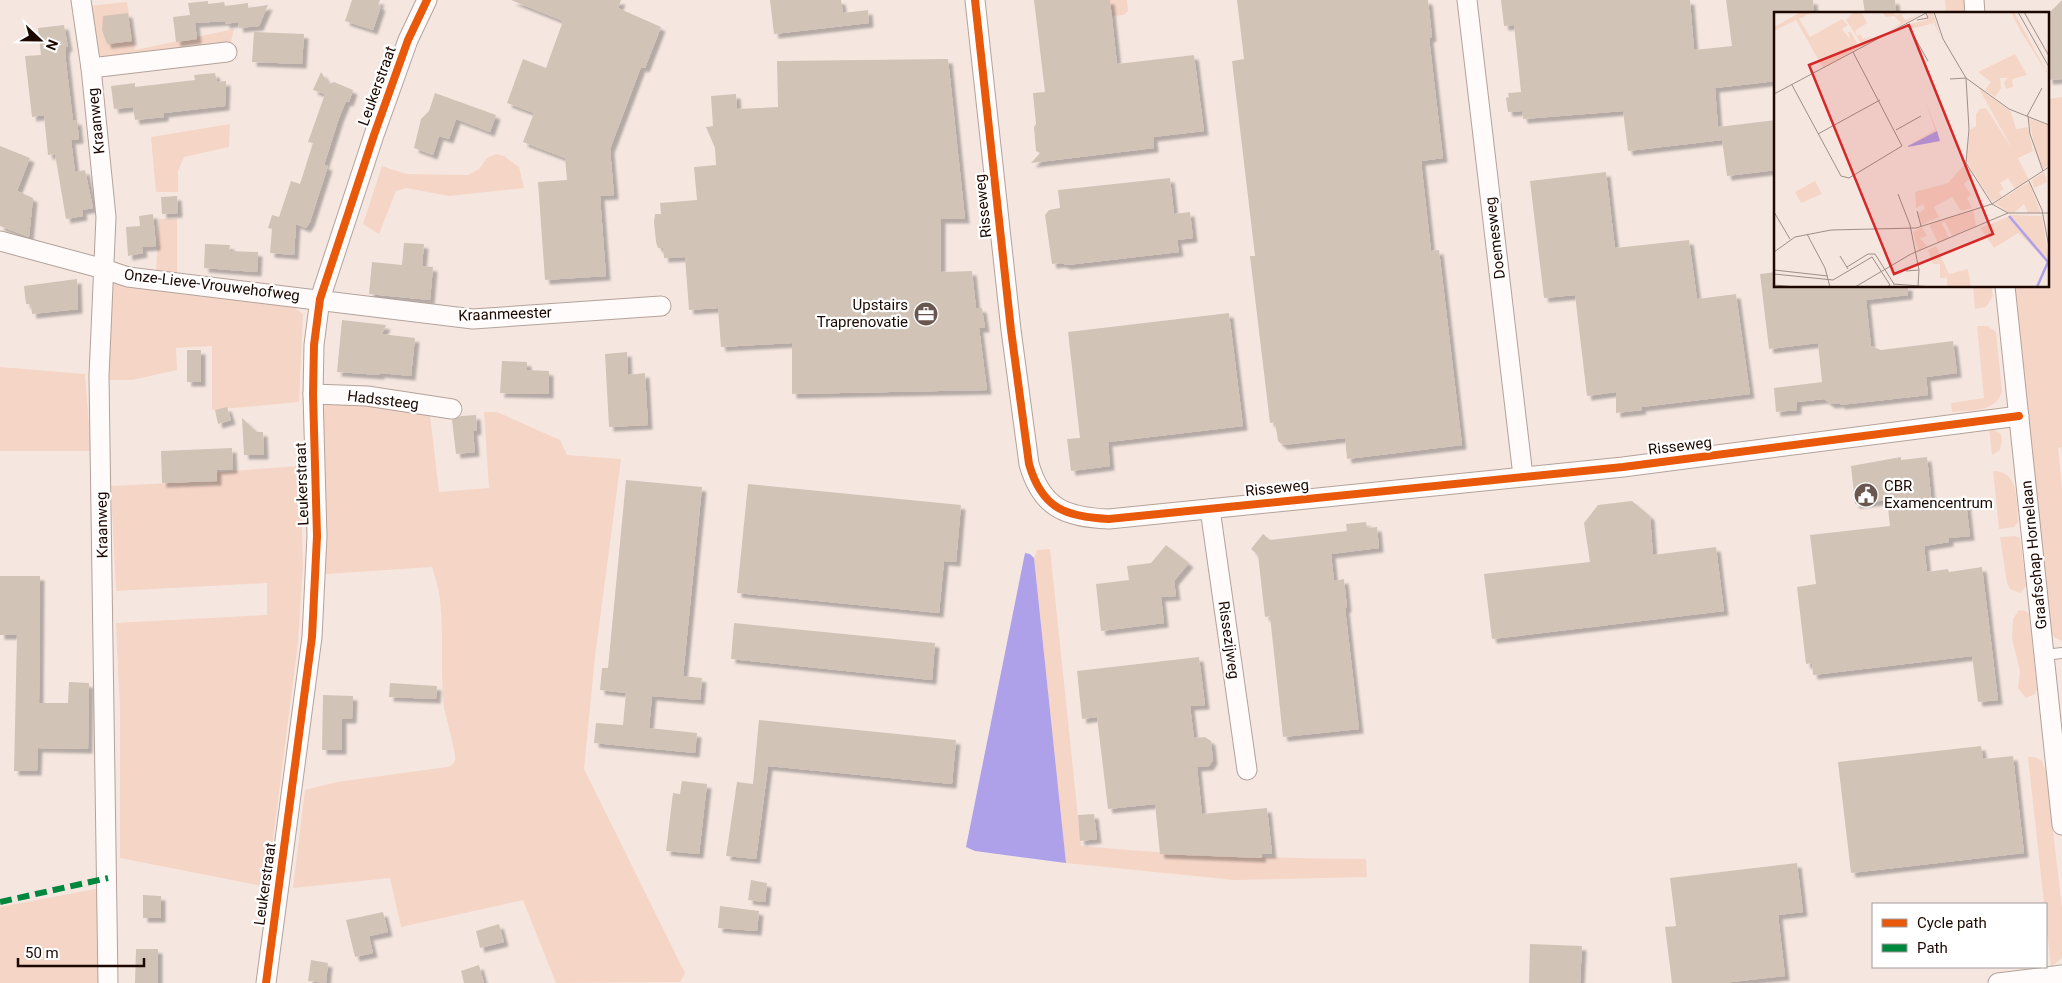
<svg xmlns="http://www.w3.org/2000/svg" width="2062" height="983" font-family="Roboto,sans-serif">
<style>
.green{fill:#f5d5c6}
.water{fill:#aea0e9}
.building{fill:#d2c3b7;filter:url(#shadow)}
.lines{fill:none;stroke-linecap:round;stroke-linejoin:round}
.service-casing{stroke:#b4a29a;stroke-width:12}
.minor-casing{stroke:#b4a29a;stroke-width:21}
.service{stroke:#fefbfa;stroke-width:10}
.minor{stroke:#fefbfa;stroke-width:19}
.quiet{stroke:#00873e;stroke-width:6;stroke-dasharray:12 6;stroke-linecap:butt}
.cycleway-casing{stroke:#fff;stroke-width:11}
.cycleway{stroke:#e8590c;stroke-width:8}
.labels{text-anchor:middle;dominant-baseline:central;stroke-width:4.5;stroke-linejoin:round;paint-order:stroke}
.street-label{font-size:15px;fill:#1c0801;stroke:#fff}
.poi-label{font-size:15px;fill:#1c0801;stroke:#fff;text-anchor:end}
.inset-river{fill:none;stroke:#aea0e9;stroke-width:2.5}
.inset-road{fill:none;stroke:#9e8e87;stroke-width:1}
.view{fill:#d62828;fill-opacity:0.15;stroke:#d62828;stroke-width:2.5}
.inset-edge{fill:none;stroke:#1c0801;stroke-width:2.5}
</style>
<defs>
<filter id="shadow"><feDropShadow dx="4.5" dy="4.5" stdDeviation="1" flood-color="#0004"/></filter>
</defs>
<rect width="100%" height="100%" fill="#f5e7e0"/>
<g class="green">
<polygon points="1108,0 1127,0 1128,11 1124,15 1113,16 1109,11"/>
<polygon points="1945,0 1964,0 1965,14 1946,14"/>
<polygon points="127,2 135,50 234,29 229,50 107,62 94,54 88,6"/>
<polygon points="2062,97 2062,447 2058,448 2062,488 2062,641 2055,638 2052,634 2010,286 2048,286 2048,99"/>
<polygon points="230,124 229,147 184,157 178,171 178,192 156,192 151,137"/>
<polygon points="496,154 504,156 519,167 524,188 449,196 406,188 396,191 379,234 363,224 382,166 406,174 468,175 479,169 487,158"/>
<polygon points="159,219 177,219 177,277 156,273"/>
<polygon points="112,281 292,306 303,314 299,402 212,410 212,346 176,348 177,370 132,380 109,380"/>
<polygon points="1973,286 1991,286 1993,296 1986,307 1975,309"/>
<path d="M1977 326H1987L1996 332 2002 391C1996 413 1971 410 1952 412L1951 403 1984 398Z"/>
<polygon points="0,367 85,374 91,451 0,451"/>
<path d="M320 400 356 401 430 415 439 492 489 488 484 412H497L560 440 567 455 621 459 595 657 584 769 685 973 680 982 556 983 523 900 401 927 390 878 293 888 305 790 337 782 447 767C450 766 454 765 455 760 457 756 446 717 444 708 440 672 444 636 440 600 439 589 435 578 432 567L326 574Z"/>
<polygon points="1989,428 2000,433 2002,438 2000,450 1992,455"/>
<polygon points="300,466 303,566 298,643 267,887 120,858 120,709 116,623 267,615 267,583 116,591 111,486 212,481 218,472"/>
<path d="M1993 471C2020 471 2016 502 2018 522L2014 527 1999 529Z"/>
<polygon points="2015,536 2020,538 2026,586 2020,593 2010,589 2007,583 2000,537"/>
<path d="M1050 549 1081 846C1176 855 1270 858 1366 859L1367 877 1234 880 1066 863 1034 558 1037 550Z"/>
<polygon points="2019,610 2026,611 2029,614 2037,689 2035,694 2026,698 2018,688 2020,671 2012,639 2013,619"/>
<polygon points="2028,757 2035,757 2042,761 2046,772 2062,907 2062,958 2051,967"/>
<polygon points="95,889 102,891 102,983 0,983 0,907"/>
</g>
<polygon class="water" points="1025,553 1030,554 1034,558 1066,863 975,851 966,847"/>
<g class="building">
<polygon points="352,0 380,0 378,5 381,6 373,30 345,21"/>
<polygon points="511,0 621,0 618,8 661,27 645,68 641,67 610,149 614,195 600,196 606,276 545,280 538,182 567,180 565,158 523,142 534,113 507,103 523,59 546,68 563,21"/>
<polygon points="770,0 841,0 843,13 868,10 869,23 774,34"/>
<polygon points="1034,0 1110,0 1117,64 1194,55 1204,131 1153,137 1154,148 1031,163 1040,153 1036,151 1034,127 1036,124 1033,93 1045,92"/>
<polygon points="1237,0 1428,0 1432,37 1429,38 1443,158 1421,161 1431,251 1439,250 1462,445 1347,459 1345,438 1283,445 1278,441 1275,422 1270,423 1250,256 1255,256 1232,61 1244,59"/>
<polygon points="1501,0 1690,0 1694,50 1732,46 1726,0 1813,0 1814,14 1776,14 1776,81 1715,88 1718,127 1776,120 1776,170 1727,176 1722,140 1628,151 1623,111 1523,119 1522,111 1508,112 1506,98 1509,97 1508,93 1521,92 1514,25 1504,26"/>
<polygon points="1863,0 1895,0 1896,14 1865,14"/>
<polygon points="2062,0 2062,79 2048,80 2048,14"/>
<polygon points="208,1 208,4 224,2 225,6 248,3 248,8 268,5 259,26 239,28 238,22 225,24 225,21 195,23 197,39 176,42 173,17 190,15 188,3"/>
<polygon points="128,13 132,41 107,44 102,30 103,16"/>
<polygon points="64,25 68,47 66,47 65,53 73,121 77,120 79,139 71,140 75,172 85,170 93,208 82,210 83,216 66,219 55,154 48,155 44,115 32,117 25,56 41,55 38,28"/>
<polygon points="254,32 304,34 302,64 252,62"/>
<polygon points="948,59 965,219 941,219 941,272 972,271 976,308 982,308 985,328 979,328 987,390 792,394 792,343 721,347 718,308 689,310 685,257 664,258 663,248 658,248 656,242 654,222 655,214 661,214 660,203 697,200 694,167 716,165 715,148 706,127 713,126 711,96 736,94 737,109 778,107 777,61"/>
<polygon points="321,72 329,84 334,82 353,90 349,102 346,101 339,118 324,165 328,166 310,222 306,228 296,224 294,255 270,253 272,229 268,228 272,215 279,217 291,181 300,184 313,143 308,142 325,94 313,90"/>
<polygon points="215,73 217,82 226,81 225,106 164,113 164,117 135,120 133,107 114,109 111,86 135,83 135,87 195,80 194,75"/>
<polygon points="435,93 496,115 490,132 456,119 449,139 439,136 433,155 414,148 421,119 429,111"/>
<polygon points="0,146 30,158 17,191 33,198 29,237 0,226"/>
<polygon points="1606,172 1615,248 1689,240 1697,299 1736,294 1750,394 1641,407 1642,410 1616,413 1616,392 1587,396 1575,295 1544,298 1530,181"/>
<polygon points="1170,178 1174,214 1190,212 1193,238 1177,240 1179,252 1067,265 1061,263 1052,264 1045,215 1049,210 1060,208 1058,190"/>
<polygon points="177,196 178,213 162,214 161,197"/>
<polygon points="153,214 156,246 142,247 143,253 128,256 126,227 140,226 139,216"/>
<polygon points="404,243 424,244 422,266 433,267 430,300 369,294 372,262 402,265"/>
<polygon points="205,244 230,245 229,251 258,252 257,272 204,268"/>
<polygon points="1776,272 1776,286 1908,286 1908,295 1866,300 1871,346 1881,350 1953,341 1957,373 1926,377 1928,395 1840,405 1840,403 1831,404 1824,399 1797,402 1797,410 1776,412 1774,388 1822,382 1818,343 1769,349 1760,274"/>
<polygon points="77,279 78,309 32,314 31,304 26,304 24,286"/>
<polygon points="1229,313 1243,426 1108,442 1110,466 1071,471 1067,439 1080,438 1068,332"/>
<polygon points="342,320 386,325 382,334 415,338 411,376 380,373 380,375 337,372"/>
<rect x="187" y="350" width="14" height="32"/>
<polygon points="627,352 628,375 645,373 648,425 609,427 605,354"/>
<polygon points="502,361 527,362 527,370 549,371 549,394 500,393"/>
<polygon points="227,407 231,420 218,424 215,410"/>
<polygon points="476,415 477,430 473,431 475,452 456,454 452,420 461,416"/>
<polygon points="242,418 257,432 263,432 264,455 244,455"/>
<polygon points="232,448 233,469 217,470 217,481 162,483 161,451"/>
<polygon points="1901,457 1901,460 1927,457 1932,506 1966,502 1970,536 1949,538 1949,542 1924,546 1927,572 1948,569 1949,572 1982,567 1998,700 1978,702 1972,656 1813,675 1812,663 1806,664 1797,587 1816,584 1810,535 1890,526 1887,500 1855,504 1851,466"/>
<polygon points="626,480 702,487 683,676 702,678 700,700 652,696 649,728 697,733 695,753 594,743 596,723 623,725 626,693 600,690 602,668 608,668"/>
<polygon points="748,484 961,505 956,562 944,561 939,613 737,593"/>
<polygon points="1632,501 1650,516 1653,555 1716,547 1724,611 1492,639 1484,574 1590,562 1584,523 1598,505"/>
<polygon points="1366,522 1367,528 1377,527 1379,548 1331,554 1334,581 1344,579 1347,608 1345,608 1359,729 1283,737 1270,616 1265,617 1258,555 1251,549 1263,534 1270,540 1347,531 1346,524"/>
<polygon points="1166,545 1189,563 1174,581 1176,596 1161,597 1164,623 1101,631 1096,584 1129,580 1127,566 1151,563"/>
<polygon points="0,576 40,576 39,703 68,703 69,682 89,683 88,749 38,748 37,771 14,771 17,635 0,635"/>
<polygon points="734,623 935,643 932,680 731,659"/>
<polygon points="1199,657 1205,705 1190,706 1194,738 1205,737 1211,741 1213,760 1209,766 1197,767 1202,814 1267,808 1272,854 1261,854 1262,858 1160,854 1155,804 1108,809 1097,717 1082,719 1077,671"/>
<polygon points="390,683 437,686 436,699 389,697"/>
<polygon points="323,695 353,696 352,719 342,719 342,750 322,750"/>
<polygon points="759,720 956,740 952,784 768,766 756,859 726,856 737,782 753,784"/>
<polygon points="1981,746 1983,759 2013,756 2024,853 1851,873 1838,762"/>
<polygon points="682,781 707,784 699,854 666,851 673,793 680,794"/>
<polygon points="1094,814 1097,839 1080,841 1078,815"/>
<polygon points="1797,863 1803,912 1778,915 1785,976 1723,983 1672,983 1665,927 1676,926 1670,878"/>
<polygon points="751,880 767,883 765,902 748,900"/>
<polygon points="143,895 161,896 161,918 143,918"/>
<polygon points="720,906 759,911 757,931 718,928"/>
<polygon points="383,912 388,932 369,936 373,953 355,957 346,920"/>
<polygon points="499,924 504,942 480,948 476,931"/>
<polygon points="1530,944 1582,946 1580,983 1529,983"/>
<polygon points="136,949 158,949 158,983 135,983"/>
<polygon points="311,960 328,963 326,983 308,981"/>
<polygon points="479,965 484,983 464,983 461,971"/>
</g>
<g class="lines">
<defs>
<polyline id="service" points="2045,655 2062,653"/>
<g id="minor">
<polyline points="81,0 91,68 106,217 99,376 108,983"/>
<path d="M975 0 1011 330 1029 464C1042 509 1066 517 1109 519L1623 467 2019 416"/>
<polyline points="1467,0 1523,476"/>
<polyline points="1974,0 1975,14"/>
<polyline points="91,68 227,52"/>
<polyline points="0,241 104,269 128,277 473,319 661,306"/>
<polyline points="2005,286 2062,825"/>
<polyline points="313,394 367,396 452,409"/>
<polyline points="1210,509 1247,770"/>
<polyline points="266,983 312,637 317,536 313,394 314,345 320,299 374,135 408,40 427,0"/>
<polyline points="1998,983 2062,975"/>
</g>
</defs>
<use href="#service" class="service-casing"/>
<use href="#minor" class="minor-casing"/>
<use href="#service" class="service"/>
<use href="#minor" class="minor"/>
<polyline class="quiet" points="0,902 108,878"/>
<defs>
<g id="cycleway">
<path d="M975 0 1011 330 1029 464C1042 509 1066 517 1109 519L1623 467 2019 416"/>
<polyline points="266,983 312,637 317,536 313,394 314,345 320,299 374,135 408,40 427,0"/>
</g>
</defs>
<use href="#cycleway" class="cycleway-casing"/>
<use href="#cycleway" class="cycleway"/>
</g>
<defs>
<symbol id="office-disc" viewBox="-11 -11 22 22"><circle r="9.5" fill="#68564f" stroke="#fff"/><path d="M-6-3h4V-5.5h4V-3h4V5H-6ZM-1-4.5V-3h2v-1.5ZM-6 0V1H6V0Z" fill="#fff"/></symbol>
<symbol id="civic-disc" viewBox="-11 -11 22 22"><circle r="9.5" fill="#68564f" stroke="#fff"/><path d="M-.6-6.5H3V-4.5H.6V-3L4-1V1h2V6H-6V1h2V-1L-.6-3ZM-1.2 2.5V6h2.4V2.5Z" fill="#fff"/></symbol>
</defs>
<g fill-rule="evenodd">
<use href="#office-disc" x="912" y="300" width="28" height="28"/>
<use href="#civic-disc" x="1852" y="481" width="28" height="28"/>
</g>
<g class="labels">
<g class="street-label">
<text transform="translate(377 86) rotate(-70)">Leukerstraat</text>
<text transform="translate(96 121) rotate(-96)">Kraanweg</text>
<text transform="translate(983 206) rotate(-96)">Risseweg</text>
<text transform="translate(1495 238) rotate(-97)">Doemesweg</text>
<text transform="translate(212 285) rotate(7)">Onze-Lieve-Vrouwehofweg</text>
<text transform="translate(505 314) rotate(-2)">Kraanmeester</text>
<text transform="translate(383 400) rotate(7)">Hadssteeg</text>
<text transform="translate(1680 446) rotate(-7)">Risseweg</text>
<text transform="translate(302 484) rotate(-92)">Leukerstraat</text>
<text transform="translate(1277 488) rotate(-6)">Risseweg</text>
<text transform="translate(102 525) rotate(-91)">Kraanweg</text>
<text transform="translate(2034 555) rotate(-96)">Graafschap Hornelaan</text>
<text transform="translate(1229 640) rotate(82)">Rissezijweg</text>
<text transform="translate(265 884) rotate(-82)">Leukerstraat</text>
</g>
<g class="poi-label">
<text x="908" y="305">Upstairs<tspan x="908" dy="17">Traprenovatie</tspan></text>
<text x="1884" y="486" text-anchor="start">CBR<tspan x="1884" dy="17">Examencentrum</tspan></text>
</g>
</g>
<g transform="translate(1774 12)">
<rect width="275" height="275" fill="#f5e7e0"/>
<path d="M27 0H39L25 7 36 25 68 7 74 13 68 17 76 27 74 20H77L83 31 81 35 100 27 49 56 22 8 0 19V15ZM79 0H87L93 11 81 19 83 24 86 22 89 27 99 24 87 31 72 8ZM108 0H120L121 3 134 0 128 3 131 8 147 2 112 21 127 11 120 4 112 5ZM159 0 166 25 160 11 137 17 135 12 153 8 154 1ZM237 0H240L275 64 247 20ZM241 42 253 63 238 67 239 75 232 77 230 70 234 66H226L227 76 221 85 211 78 217 70 204 60ZM204 75 237 100 242 117 254 115 259 139 244 146 255 168 241 177 234 166 226 171 230 177 225 180 228 185 218 190 193 150 196 118 202 114V102L206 97 212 96 239 138ZM151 88 163 119 133 134 161 118ZM255 106 275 114V153L269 157 261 138ZM190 153 198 164 190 172 197 183 193 186 198 196 187 199 178 185 160 195 165 205 147 213 144 201 151 197 149 192 142 196 141 180 174 171ZM270 160 273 170 260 176 258 168ZM41 169 48 182 27 191 21 180ZM255 170 267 201H254L250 192 240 201H235L221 191ZM199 198 202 214 178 224 171 210 168 211 175 226 164 231 155 212ZM238 203 268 204 275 250 264 275 273 250 247 223 244 221 220 236 206 216ZM148 215 153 224 146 226 154 235 144 239 139 220ZM162 234 175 262 194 257 197 275H173V266H166V252H159L154 238Z" fill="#f5d5c6"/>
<path d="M163 119 166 129 134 135V134Z" fill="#aea0e9"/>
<path class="inset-river" d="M235 204 274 250 263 275"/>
<path class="inset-road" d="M160 0 169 27 192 66 235 97 275 113M244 0 275 55M250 0 275 44M143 8 154 6 152 1M133 12 154 49M176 67 192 66 195 117 192 151 218 192 234 201M18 73 67 164 75 166 128 134 79 40M0 82 154 0M253 104 268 76M254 104 256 122 269 159M122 118 147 104M44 122 106 88M255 169 268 198 275 235M124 182 136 213 145 258M143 199 147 214M0 200 16 227M33 222 51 256 56 275M0 240 21 225 57 218 142 216 218 192 275 155M66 244 74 257M73 255 94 242H101L120 272M0 258 54 264M132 259 145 258 144 274M0 262 59 268 98 245 116 273 113 275M119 272 159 275M0 273 22 275M81 275 137 242 234 201H275"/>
<path class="view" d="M135 13 219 222 120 262 35 53Z"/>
<rect width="275" height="275" class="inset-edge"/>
</g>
<rect x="1872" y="903" width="175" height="65" fill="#ffffff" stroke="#a49c99"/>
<rect x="1882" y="919" width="25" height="8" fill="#e8590c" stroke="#a49c99"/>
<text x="1917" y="928" font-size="15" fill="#1c0801">Cycle path</text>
<rect x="1882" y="944" width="25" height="8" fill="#00873e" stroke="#a49c99"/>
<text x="1917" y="953" font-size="15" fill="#1c0801">Path</text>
<g transform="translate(40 40) rotate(112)" stroke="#ffffff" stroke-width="4" paint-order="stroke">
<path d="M0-4L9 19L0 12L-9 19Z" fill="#1c0801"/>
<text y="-8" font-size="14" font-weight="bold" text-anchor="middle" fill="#1c0801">N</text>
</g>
<path d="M18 958v8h126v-8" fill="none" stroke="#1c0801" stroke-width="2.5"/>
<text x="25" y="958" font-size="15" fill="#1c0801" stroke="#ffffff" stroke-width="4" paint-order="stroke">50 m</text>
</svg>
